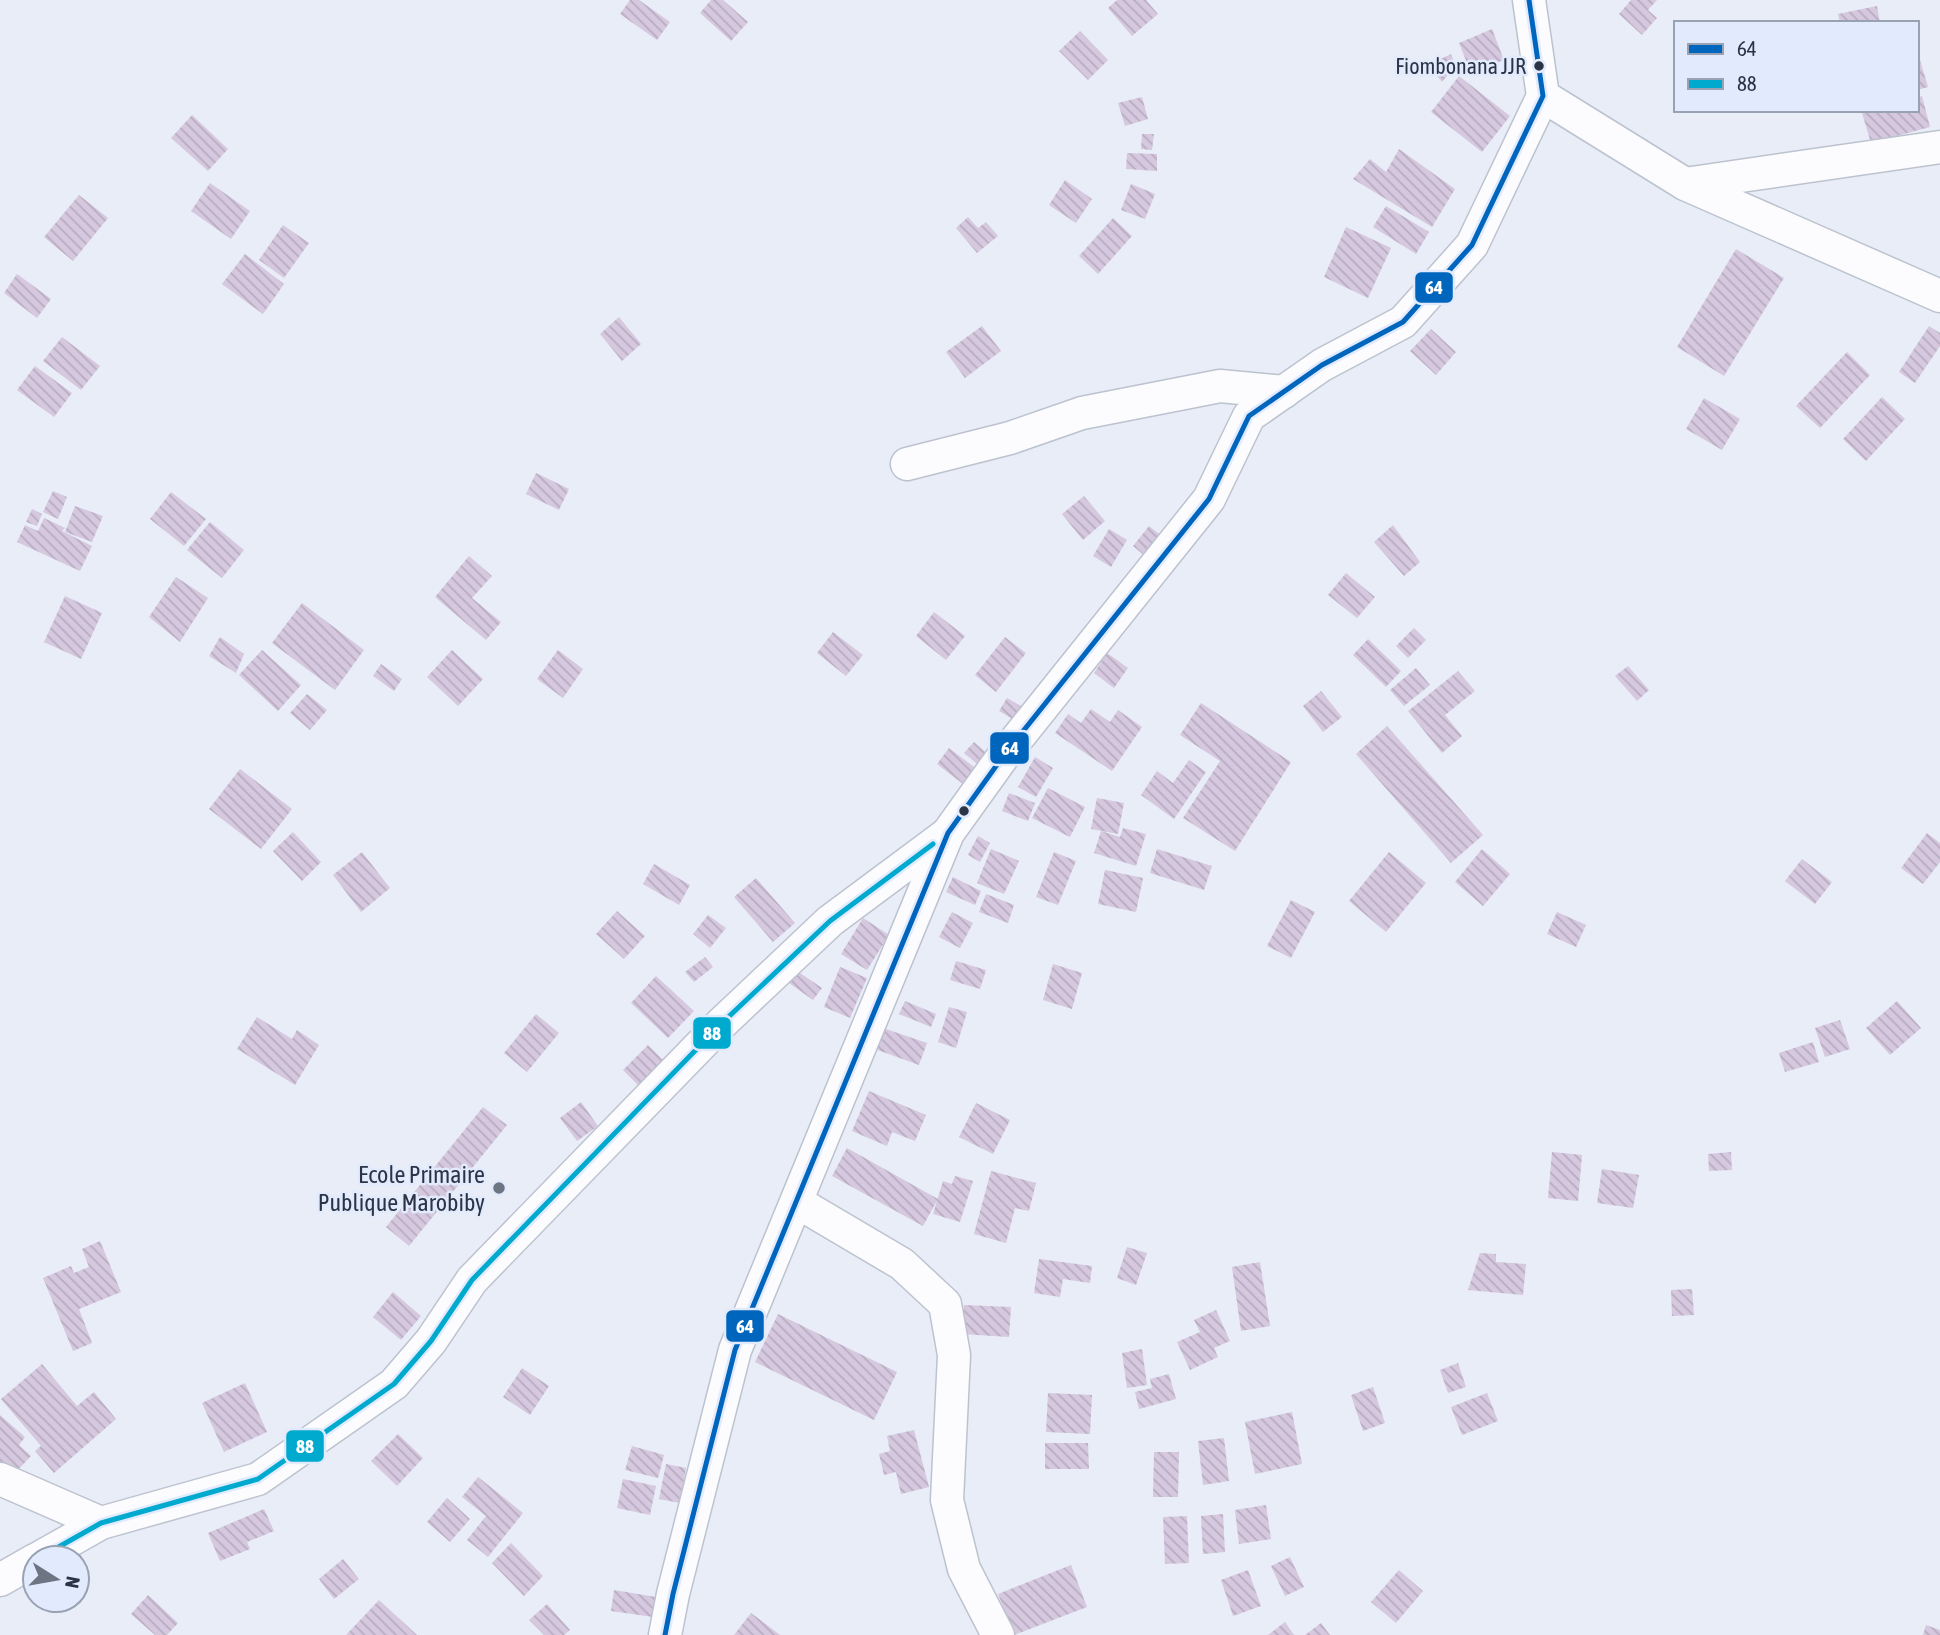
<svg xmlns="http://www.w3.org/2000/svg" width="1940" height="1635" font-family="'Asap Condensed',sans-serif">
<style>
.building{fill:url(#building-back-hatch)}
.lines{fill:none;stroke-linecap:round;stroke-linejoin:round}
.street-casing{stroke:#bcc3cf;stroke-width:35}
.street{stroke:#fcfcfe;stroke-width:32}
.bus-1-casing{stroke:#e2ebfd;stroke-width:10}
.bus-2-casing{stroke:#e2ebfd;stroke-width:10}
.bus-1{stroke:#0065bd;stroke-width:5}
.bus-2{stroke:#00a9ce;stroke-width:5}
.bus-dot{fill:#2b3445;stroke:#e2ebfd;stroke-width:2.5}
.poi-dot{fill:#6d7583;stroke:#e2ebfd;stroke-width:2.5}
.labels{text-anchor:middle;dominant-baseline:central;stroke-width:5;stroke-linejoin:round;paint-order:stroke}
.bus-label{font-size:22px;fill:#2b3445;stroke:#e2ebfd;text-anchor:end}
.poi-label{font-size:24px;fill:#2b3445;stroke:#e2ebfd;text-anchor:end}
.line-badge{stroke:#e2ebfd;stroke-width:2.5}
.badge-label{font-size:19px;text-anchor:middle;font-weight:bold;fill:#fff}
</style>
<defs>
<pattern id="building-back-hatch" width="6" height="6" patternUnits="userSpaceOnUse" patternTransform="scale(1.75)"><rect width="6" height="6" fill="#d6c8df"/><path d="M-1 5l2 2M0 0l6 6M5-1l2 2" fill="none" stroke="#b8acc1"/></pattern>
</defs>
<rect width="100%" height="100%" fill="#e8edf7"/>
<g class="building">
<polygon points="630,0 639,0 670,22 657,40 620,14"/>
<polygon points="711,0 723,0 748,22 731,41 700,13"/>
<polygon points="1117,0 1146,0 1158,14 1132,36 1108,8"/>
<polygon points="1631,0 1657,0 1648,10 1657,18 1642,35 1619,14"/>
<polygon points="1877,6 1880,23 1840,23 1838,14"/>
<polygon points="1492,29 1504,60 1471,73 1459,43"/>
<polygon points="1080,31 1108,60 1088,80 1059,51"/>
<polygon points="1917,50 1928,87 1917,90"/>
<polygon points="1451,54 1455,66 1442,82 1428,65"/>
<polygon points="1459,76 1510,116 1482,152 1431,112"/>
<polygon points="1922,96 1930,127 1871,143 1862,113 1872,110 1917,110 1917,98"/>
<polygon points="1142,97 1148,119 1125,126 1118,103"/>
<polygon points="192,115 228,149 208,171 171,138"/>
<polygon points="1142,134 1154,134 1152,150 1141,149"/>
<polygon points="1399,149 1455,189 1432,227 1353,179 1370,159 1386,172"/>
<polygon points="1127,153 1157,154 1157,171 1126,169"/>
<polygon points="1065,180 1092,199 1076,223 1049,205"/>
<polygon points="210,183 250,211 231,239 191,211"/>
<polygon points="1131,184 1155,194 1145,219 1121,210"/>
<polygon points="79,195 108,218 73,261 44,237"/>
<polygon points="1386,206 1429,232 1416,254 1373,227"/>
<polygon points="968,217 978,228 986,222 998,236 977,253 956,228"/>
<polygon points="1113,218 1132,236 1098,274 1079,256"/>
<polygon points="283,225 309,243 284,278 259,260"/>
<polygon points="1346,227 1391,248 1368,298 1324,277"/>
<polygon points="1736,249 1784,278 1724,376 1677,347"/>
<polygon points="245,254 284,284 263,314 222,284"/>
<polygon points="17,274 51,299 37,318 4,293"/>
<polygon points="619,317 641,344 622,361 600,334"/>
<polygon points="982,326 1001,351 965,378 946,352"/>
<polygon points="1929,326 1940,333 1940,346 1915,383 1899,372"/>
<polygon points="1431,329 1456,352 1436,375 1410,351"/>
<polygon points="62,337 100,366 81,390 43,361"/>
<polygon points="1847,352 1870,375 1820,428 1796,406"/>
<polygon points="35,366 72,393 54,417 17,390"/>
<polygon points="1882,397 1905,419 1866,461 1843,439"/>
<polygon points="1704,398 1740,419 1722,450 1686,429"/>
<polygon points="536,473 569,489 559,510 526,494"/>
<polygon points="53,491 67,497 58,519 43,512"/>
<polygon points="171,492 206,519 184,546 150,519"/>
<polygon points="1084,496 1105,521 1083,540 1062,514"/>
<polygon points="75,506 103,516 92,542 65,532"/>
<polygon points="32,509 42,514 37,526 26,522"/>
<polygon points="44,518 65,528 62,531 92,546 80,571 17,542 25,525 38,531"/>
<polygon points="210,522 244,550 222,578 187,550"/>
<polygon points="1393,525 1420,562 1404,576 1374,542"/>
<polygon points="1149,526 1163,537 1146,557 1133,546"/>
<polygon points="1109,529 1127,540 1111,567 1093,556"/>
<polygon points="469,556 492,576 472,598 501,622 486,640 435,597"/>
<polygon points="1346,573 1375,597 1357,618 1328,595"/>
<polygon points="176,577 208,598 180,642 149,617"/>
<polygon points="65,596 102,613 81,659 44,642"/>
<polygon points="302,603 364,650 335,690 272,643"/>
<polygon points="934,612 965,636 946,660 916,636"/>
<polygon points="1414,628 1426,640 1408,658 1396,646"/>
<polygon points="833,632 863,655 846,676 817,653"/>
<polygon points="220,637 244,654 236,673 209,656"/>
<polygon points="1005,637 1026,653 996,692 975,675"/>
<polygon points="1368,639 1401,671 1386,687 1353,655"/>
<polygon points="262,650 301,685 278,711 239,675"/>
<polygon points="452,650 483,679 458,706 427,677"/>
<polygon points="558,650 583,669 563,698 537,679"/>
<polygon points="1107,653 1128,668 1114,688 1094,673"/>
<polygon points="381,664 402,679 394,691 373,676"/>
<polygon points="1628,666 1649,690 1637,701 1615,676"/>
<polygon points="1416,668 1430,685 1404,706 1390,690"/>
<polygon points="1458,671 1475,691 1445,715 1462,736 1442,753 1408,711"/>
<polygon points="1321,691 1342,717 1323,732 1303,706"/>
<polygon points="307,694 327,710 310,730 290,713"/>
<polygon points="1007,698 1026,709 1018,722 999,711"/>
<polygon points="1201,703 1291,762 1235,851 1183,818 1220,761 1180,735"/>
<polygon points="1091,709 1110,722 1118,710 1142,727 1112,771 1055,733 1068,714 1081,723"/>
<polygon points="1387,726 1483,835 1451,863 1356,754"/>
<polygon points="974,742 991,757 982,768 964,753"/>
<polygon points="949,748 974,767 963,784 937,764"/>
<polygon points="1035,757 1053,768 1036,797 1018,787"/>
<polygon points="1189,760 1206,772 1174,819 1141,795 1157,771 1173,783"/>
<polygon points="240,769 292,809 261,849 209,809"/>
<polygon points="1048,788 1085,807 1070,837 1032,818"/>
<polygon points="1009,793 1035,803 1028,821 1002,811"/>
<polygon points="1097,798 1124,803 1118,834 1091,829"/>
<polygon points="1123,828 1146,834 1136,866 1094,853 1101,831 1120,837"/>
<polygon points="293,832 321,862 302,881 273,851"/>
<polygon points="1927,833 1940,843 1940,862 1923,884 1901,868"/>
<polygon points="978,836 990,843 980,862 968,855"/>
<polygon points="991,849 1019,861 1004,894 977,883"/>
<polygon points="1157,849 1212,866 1204,890 1150,873"/>
<polygon points="1482,849 1510,874 1483,906 1455,882"/>
<polygon points="362,852 390,888 361,912 333,875"/>
<polygon points="1054,852 1076,861 1058,905 1036,897"/>
<polygon points="1389,852 1426,883 1386,932 1349,901"/>
<polygon points="1802,859 1832,882 1815,904 1785,881"/>
<polygon points="654,864 690,885 679,905 643,884"/>
<polygon points="1105,870 1143,878 1136,912 1098,904"/>
<polygon points="953,877 981,891 975,905 946,892"/>
<polygon points="756,878 795,923 773,942 734,897"/>
<polygon points="986,894 1014,905 1008,923 979,912"/>
<polygon points="1291,900 1315,912 1291,958 1267,946"/>
<polygon points="617,911 645,936 624,959 596,934"/>
<polygon points="952,912 973,923 960,948 939,937"/>
<polygon points="1557,912 1586,925 1576,947 1547,934"/>
<polygon points="708,915 726,928 710,948 693,934"/>
<polygon points="863,918 889,935 867,970 841,954"/>
<polygon points="705,957 713,967 694,982 685,972"/>
<polygon points="956,961 986,970 980,989 950,980"/>
<polygon points="1053,964 1082,973 1072,1009 1043,1000"/>
<polygon points="840,967 867,978 850,1018 824,1007"/>
<polygon points="797,971 822,988 813,1000 789,983"/>
<polygon points="656,976 694,1011 668,1038 631,1003"/>
<polygon points="905,1001 936,1014 931,1027 899,1014"/>
<polygon points="1897,1001 1921,1028 1890,1055 1866,1028"/>
<polygon points="949,1007 967,1012 956,1048 938,1042"/>
<polygon points="536,1014 559,1033 527,1072 504,1053"/>
<polygon points="257,1017 292,1039 297,1030 319,1045 295,1085 237,1049"/>
<polygon points="1840,1020 1850,1049 1825,1057 1815,1028"/>
<polygon points="880,1027 927,1043 919,1065 872,1048"/>
<polygon points="1813,1042 1819,1062 1785,1072 1779,1053"/>
<polygon points="648,1045 664,1061 639,1086 623,1070"/>
<polygon points="869,1091 926,1115 915,1141 892,1132 887,1146 852,1131"/>
<polygon points="581,1102 598,1126 577,1141 560,1118"/>
<polygon points="976,1103 1010,1120 993,1154 959,1137"/>
<polygon points="483,1107 507,1125 409,1246 386,1227"/>
<polygon points="847,1148 938,1199 923,1226 832,1176"/>
<polygon points="1552,1152 1582,1155 1578,1201 1548,1198"/>
<polygon points="1731,1152 1732,1170 1709,1171 1708,1154"/>
<polygon points="1602,1169 1639,1175 1633,1208 1597,1203"/>
<polygon points="991,1171 1036,1183 1029,1211 1015,1208 1006,1243 974,1234"/>
<polygon points="955,1176 973,1181 960,1222 933,1214 943,1181 952,1184"/>
<polygon points="100,1241 121,1292 79,1309 92,1343 73,1351 43,1278 71,1266 74,1273 89,1267 82,1249"/>
<polygon points="1127,1247 1147,1253 1136,1285 1117,1278"/>
<polygon points="1480,1253 1496,1254 1496,1262 1526,1264 1523,1295 1468,1290"/>
<polygon points="1039,1259 1092,1266 1090,1283 1063,1279 1060,1297 1034,1293"/>
<polygon points="1260,1262 1270,1326 1241,1331 1232,1267"/>
<polygon points="1692,1289 1694,1315 1672,1316 1671,1290"/>
<polygon points="393,1292 421,1316 401,1340 373,1317"/>
<polygon points="964,1305 1011,1307 1009,1337 962,1334"/>
<polygon points="1216,1310 1230,1341 1214,1348 1218,1357 1190,1370 1177,1342 1200,1332 1194,1320"/>
<polygon points="778,1314 897,1372 874,1420 755,1362"/>
<polygon points="1142,1349 1147,1385 1127,1388 1122,1353"/>
<polygon points="1458,1363 1466,1387 1448,1393 1440,1370"/>
<polygon points="42,1364 77,1406 94,1392 116,1419 54,1473 35,1451 41,1446 1,1399"/>
<polygon points="522,1368 549,1386 530,1415 503,1397"/>
<polygon points="1169,1374 1176,1399 1139,1409 1135,1392 1152,1388 1150,1379"/>
<polygon points="245,1383 267,1432 224,1452 202,1403"/>
<polygon points="1373,1387 1385,1423 1363,1431 1351,1395"/>
<polygon points="1048,1393 1092,1395 1090,1434 1046,1432"/>
<polygon points="1487,1393 1498,1421 1462,1435 1451,1407"/>
<polygon points="1292,1412 1302,1464 1255,1474 1245,1422"/>
<polygon points="0,1415 25,1437 19,1445 31,1456 16,1472 0,1465"/>
<polygon points="914,1430 929,1487 901,1494 896,1472 884,1475 879,1454 890,1451 887,1436"/>
<polygon points="398,1434 423,1458 397,1486 371,1461"/>
<polygon points="1224,1438 1229,1481 1203,1485 1198,1441"/>
<polygon points="1045,1443 1088,1443 1089,1469 1045,1469"/>
<polygon points="632,1446 664,1455 658,1478 625,1470"/>
<polygon points="1154,1452 1179,1452 1178,1497 1153,1497"/>
<polygon points="666,1464 686,1468 680,1503 659,1499"/>
<polygon points="478,1477 523,1513 488,1557 467,1540 486,1516 462,1497"/>
<polygon points="623,1479 656,1486 650,1515 617,1508"/>
<polygon points="447,1498 470,1519 450,1542 427,1522"/>
<polygon points="1266,1505 1271,1539 1239,1544 1235,1510"/>
<polygon points="264,1509 274,1531 247,1542 250,1549 220,1561 208,1533"/>
<polygon points="1223,1514 1225,1552 1203,1554 1201,1516"/>
<polygon points="1187,1516 1189,1563 1165,1564 1163,1517"/>
<polygon points="511,1543 543,1576 524,1596 492,1563"/>
<polygon points="1290,1557 1304,1587 1285,1596 1271,1566"/>
<polygon points="343,1559 359,1579 334,1599 319,1579"/>
<polygon points="1071,1565 1087,1607 1014,1635 998,1594"/>
<polygon points="1248,1570 1261,1606 1233,1616 1221,1580"/>
<polygon points="1399,1570 1423,1591 1396,1623 1371,1602"/>
<polygon points="614,1590 656,1597 653,1617 611,1611"/>
<polygon points="148,1595 178,1623 167,1635 155,1635 131,1614"/>
<polygon points="379,1600 417,1635 346,1635"/>
<polygon points="547,1604 570,1630 564,1635 544,1635 529,1620"/>
<polygon points="751,1613 780,1635 734,1635"/>
<polygon points="1285,1622 1294,1635 1268,1635"/>
<polygon points="1321,1623 1330,1635 1305,1635"/>
<polygon points="1926,1625 1940,1630 1940,1635 1923,1635"/>
</g>
<g class="lines">
<defs>
<g id="street">
<polyline points="1543,96 1685,184 1940,296"/>
<polyline points="1685,184 1940,147"/>
<polyline points="907,464 1010,438 1082,413 1220,386 1284,392"/>
<polyline points="797,1202 902,1264 945,1304 954,1355 947,1500 964,1569 998,1635"/>
<polyline points="0,1479 101,1523"/>
<polyline points="39,1558 101,1523 258,1479 394,1384 431,1341 472,1280 722,1023 830,921 947,834"/>
<polyline points="0,1580 35,1560"/>
<polyline points="665,1635 673,1594 735,1350 948,833 1004,755 1209,499 1249,416 1322,365 1403,322 1472,245 1543,96 1529,0"/>
</g>
</defs>
<use href="#street" class="street-casing"/>
<use href="#street" class="street"/>
<defs>
<polyline id="bus-1" points="665,1635 673,1594 735,1350 948,833 1004,755 1209,499 1249,416 1322,365 1403,322 1472,245 1543,96 1529,0"/>
<polyline id="bus-2" points="39,1558 101,1523 258,1479 394,1384 431,1341 472,1280 722,1023 830,921 933,844"/>
</defs>
<use href="#bus-1" class="bus-1-casing"/>
<use href="#bus-2" class="bus-2-casing"/>
<use href="#bus-1" class="bus-1"/>
<use href="#bus-2" class="bus-2"/>
</g>
<g class="bus-dot">
<circle cx="1539" cy="66" r="6"/>
<circle cx="964" cy="811" r="6"/>
</g>
<circle class="poi-dot" cx="499" cy="1188" r="7"/>
<g class="labels">
<g class="bus-label">
<text x="1526" y="66">Fiombonana JJR</text>
</g>
<g class="poi-label">
<text x="485" y="1174">Ecole Primaire<tspan x="485" dy="28">Publique Marobiby</tspan></text>
</g>
</g>
<g class="line-badge">
<rect x="1414" y="271" width="40" height="33" rx="7" fill="#0065bd"/>
<rect x="989" y="731" width="41" height="34" rx="7" fill="#0065bd"/>
<rect x="692" y="1016" width="40" height="34" rx="7" fill="#00a9ce"/>
<rect x="725" y="1309" width="40" height="34" rx="7" fill="#0065bd"/>
<rect x="285" y="1429" width="40" height="34" rx="7" fill="#00a9ce"/>
</g>
<g class="badge-label">
<text x="1434" y="294">64</text>
<text x="1010" y="755">64</text>
<text x="712" y="1040">88</text>
<text x="745" y="1333">64</text>
<text x="305" y="1453">88</text>
</g>
<rect x="1674" y="21" width="245" height="91" fill="#e2ebfd" stroke="#99a2b3" stroke-width="2"/>
<rect x="1688" y="44" width="35" height="10" fill="#0065bd" stroke="#99a2b3" stroke-width="2"/>
<text x="1737" y="56" font-size="21" fill="#2b3445">64</text>
<rect x="1688" y="79" width="35" height="10" fill="#00a9ce" stroke="#99a2b3" stroke-width="2"/>
<text x="1737" y="91" font-size="21" fill="#2b3445">88</text>
<g transform="translate(56 1579) rotate(101)"><circle r="33" fill="#e2ebfd" stroke="#99a2b3" stroke-width="2"/>
<path d="M0-5L12 26L0 18L-12 26Z" fill="#6d7583"/>
<text y="-10" font-size="19" font-weight="bold" text-anchor="middle" fill="#2b3445">N</text>
</g>
</svg>
